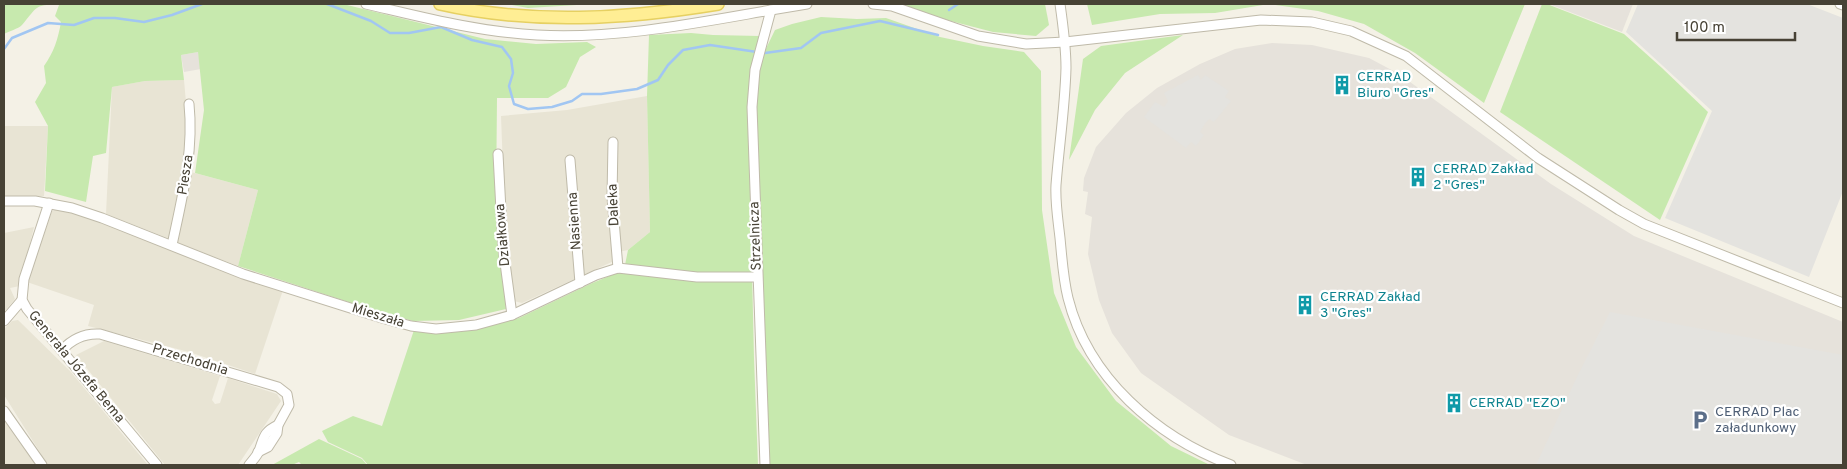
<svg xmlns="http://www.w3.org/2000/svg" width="1847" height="469" font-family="Overpass,sans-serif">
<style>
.residential{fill:#e8e4d4}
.industrial{fill:#e6e2db}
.green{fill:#c7e9ae}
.parking{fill:#e4e3df}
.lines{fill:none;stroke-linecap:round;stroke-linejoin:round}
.stream{stroke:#a1c6f2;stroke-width:2.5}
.minor-casing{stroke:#bfbaa9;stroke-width:11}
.major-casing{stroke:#e6d062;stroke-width:14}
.minor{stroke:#fff;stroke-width:9}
.major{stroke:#ffee94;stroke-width:11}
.labels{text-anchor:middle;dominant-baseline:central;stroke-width:4.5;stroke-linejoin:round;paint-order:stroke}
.culture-label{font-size:14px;fill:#0d838f;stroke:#fff;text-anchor:start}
.street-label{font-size:14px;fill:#474235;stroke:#fff}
.service-label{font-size:14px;fill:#4e5e75;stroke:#fff;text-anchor:start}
</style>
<rect width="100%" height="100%" fill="#f4f1e6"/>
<g class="residential">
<polygon points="184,80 188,125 182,184 170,239 106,214 112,87 145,81"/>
<polygon points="647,96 650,232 628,250 618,252 614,261 522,303 514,301 505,221 501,116 567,110"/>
<polygon points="4,126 48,126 44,196 4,198"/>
<polygon points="191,172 258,190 238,266 178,243 177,233"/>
<polygon points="59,208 120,227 283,290 255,374 189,352 88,326 94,305 27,282 52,211"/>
<polygon points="34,227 20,286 10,288 15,299 4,312 4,233"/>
<polygon points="18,320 70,371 148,465 48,465 4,395 4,329 12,321"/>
<polygon points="104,341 220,376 212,400 215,404 220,403 228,378 277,394 281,401 238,465 165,465 76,355"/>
<polygon points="4,420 23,446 36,465 4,465"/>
</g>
<g class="industrial">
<polygon points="1549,4 1633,4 1622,32"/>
<polygon points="1272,43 1312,45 1369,58 1399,74 1551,184 1634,236 1843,322 1843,465 1307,465 1229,435 1141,373 1112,333 1099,300 1088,254 1092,217 1085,214 1088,192 1083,191 1084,178 1096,147 1126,113 1157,88 1200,64 1235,49"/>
<polygon points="198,52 201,69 184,72 181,55"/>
</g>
<g class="green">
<path d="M4 4H343L485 39 536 44 587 42 596 47 580 57 566 87 548 98H497L496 201 506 309 459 320 413 321 379 312 238 266 258 190 195 173 204 110 198 52 181 55 184 80 145 81 112 87 106 153 93 156 86 202 45 191 48 126 35 102 46 83 44 66C54 52 58 39 61 22L55 16 59 5C34 4 37 8 22 25 18 29 9 31 4 34Z"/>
<polygon points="507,4 593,4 528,8"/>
<polygon points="901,4 1045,4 1049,25 1036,36 993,32 947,20"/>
<polygon points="1087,4 1525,4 1484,103 1415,53 1364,24 1318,11 1269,4 1215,13 1160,14 1092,25"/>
<polygon points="1542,4 1547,4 1624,34 1662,68 1708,112 1660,220 1500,112"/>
<polygon points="821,17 857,19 886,18 940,37 983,46 1024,52 1041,71 1042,210 1054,293 1076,347 1116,401 1171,446 1210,465 770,465 755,95 760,61 775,30 792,24"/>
<polygon points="691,33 713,35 760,36 751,76 748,97 754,358 758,465 368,465 362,458 328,442 322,431 353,416 382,426 414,330 481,328 519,318 590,284 624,270 628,250 650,232 647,96 649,35"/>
<polygon points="1183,35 1125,73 1095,110 1069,160 1083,59 1101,46"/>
<polygon points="319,439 362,459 367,465 302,465 299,462 292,465 272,465"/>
</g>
<g class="parking">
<polygon points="1638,4 1807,4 1843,18 1843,191 1809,277 1665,218 1712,111 1626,32"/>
<polygon points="1198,75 1201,80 1205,75 1229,91 1225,97 1231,101 1214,122 1209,119 1204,125 1200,132 1204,135 1196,146 1191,142 1186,148 1144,117 1155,102 1164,107 1168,101 1164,93"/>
<polygon points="1610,312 1843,355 1843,465 1536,465 1578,375"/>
</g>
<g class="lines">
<g class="stream">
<polyline points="327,4 371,21 390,33 409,33 441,27 472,40 502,47 511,59 513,73 509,86 514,104 528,109 552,107 572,101 582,94 601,94 637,89 658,80 668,65 683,50 710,45 757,52"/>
<polyline points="949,10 958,4"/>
<polyline points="4,49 12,38 48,23 74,25 94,18 115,18 144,22 172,15 202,4"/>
<polyline points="765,53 801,48 821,33 880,21 938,35"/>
</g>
<defs>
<g id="minor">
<path d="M366 4C422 17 478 32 537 35 628 40 718 18 807 4"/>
<polyline points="873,4 892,6 978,36 1026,44 1065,42 1261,20 1312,22 1351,31 1406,56 1538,158 1619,210 1644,224 1843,303"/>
<path d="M1060 4C1063 25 1066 46 1066 68 1065 107 1059 146 1056 185 1055 202 1058 220 1060 238 1062 258 1063 278 1068 298 1088 378 1157 437 1231 465"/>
<polyline points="1840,4 1843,5"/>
<polyline points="613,142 612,197 618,268"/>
<polyline points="498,154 503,248 512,315"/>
<polyline points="570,160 580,283"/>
<polyline points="4,201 35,201 72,208 102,218 243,274 382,318 411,326 436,329 476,325 512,315 596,275 618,268 697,277 757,277"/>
<polyline points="49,203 24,279 22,300 27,309 157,465"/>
<path d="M172 245C182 198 194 152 189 104"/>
<polyline points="4,321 22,300"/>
<path d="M62 350C72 339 85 333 100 334L278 387 287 394 289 405 278 425 277 433 268 447 258 452"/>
<polyline points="4,411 42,465"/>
<path d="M249 465C252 461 257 456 259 451 264 438 263 432 278 425"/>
<polyline points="765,465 752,107 755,70 771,10"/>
</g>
<path id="major" d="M440 4C532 25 626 19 718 4"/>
</defs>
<use href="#minor" class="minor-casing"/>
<use href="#major" class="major-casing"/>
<use href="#minor" class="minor"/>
<use href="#major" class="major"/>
</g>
<defs>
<symbol id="building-bare" viewBox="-9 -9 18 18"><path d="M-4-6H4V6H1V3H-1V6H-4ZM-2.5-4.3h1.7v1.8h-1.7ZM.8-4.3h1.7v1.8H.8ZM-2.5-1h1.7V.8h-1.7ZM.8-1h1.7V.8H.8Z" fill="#0f9aa8" stroke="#fff" stroke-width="2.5" paint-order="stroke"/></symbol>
<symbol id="parking-bare" viewBox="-9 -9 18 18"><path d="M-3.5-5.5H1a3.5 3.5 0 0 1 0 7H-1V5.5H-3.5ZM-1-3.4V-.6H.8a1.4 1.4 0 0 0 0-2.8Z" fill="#5c6f8a" stroke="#fff" stroke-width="2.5" paint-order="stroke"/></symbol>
</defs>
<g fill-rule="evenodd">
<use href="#building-bare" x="1328" y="71" width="28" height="28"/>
<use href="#building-bare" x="1404" y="163" width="28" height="28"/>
<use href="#building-bare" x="1291" y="291" width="28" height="28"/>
<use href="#building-bare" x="1440" y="389" width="28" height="28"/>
<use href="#parking-bare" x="1686" y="406" width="28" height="28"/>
</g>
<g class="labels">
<g class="culture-label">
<text x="1357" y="77">CERRAD<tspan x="1357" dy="16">Biuro "Gres"</tspan></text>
<text x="1433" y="169">CERRAD Zakład<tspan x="1433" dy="16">2 "Gres"</tspan></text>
<text x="1320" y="297">CERRAD Zakład<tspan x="1320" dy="16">3 "Gres"</tspan></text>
<text x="1469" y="403">CERRAD "EZO"</text>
</g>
<g class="street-label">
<text transform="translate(186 175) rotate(-81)">Piesza</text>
<text transform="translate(614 205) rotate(-93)">Daleka</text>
<text transform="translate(575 221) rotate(-94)">Nasienna</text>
<text transform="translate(503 235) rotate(-95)">Działkowa</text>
<text transform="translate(756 236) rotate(-92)">Strzelnicza</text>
<text transform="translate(378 316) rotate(17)">Mieszała</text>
<text transform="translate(190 360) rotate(17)">Przechodnia</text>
<text transform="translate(76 367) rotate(50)">Generała Józefa Bema</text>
</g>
<g class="service-label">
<text x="1715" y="412">CERRAD Plac<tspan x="1715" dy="16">załadunkowy</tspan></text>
</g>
</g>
<rect width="1847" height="469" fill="none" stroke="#474235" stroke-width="10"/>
<path d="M1677 32v8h118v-8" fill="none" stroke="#474235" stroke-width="2.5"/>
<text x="1684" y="32" font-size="15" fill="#474235" stroke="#ffffff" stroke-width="4" paint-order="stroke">100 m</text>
</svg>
